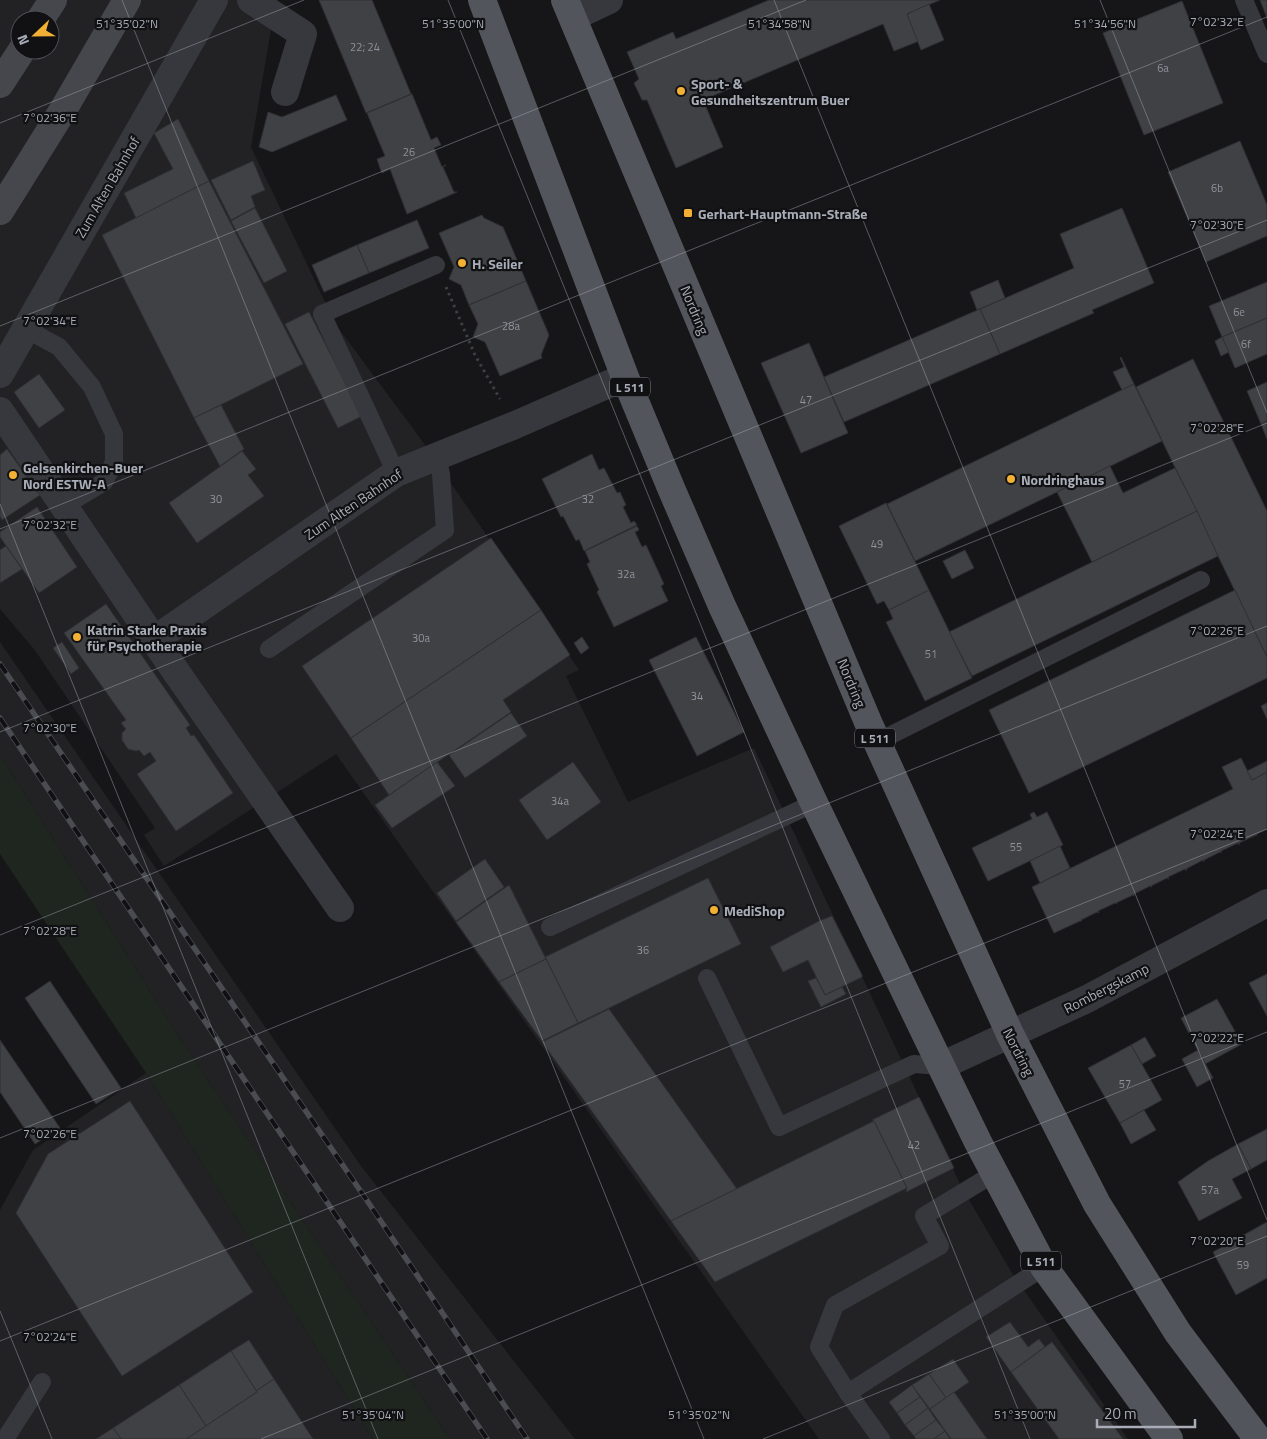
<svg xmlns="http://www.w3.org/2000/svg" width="1267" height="1439" font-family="'Titillium Web',sans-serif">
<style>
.built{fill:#222225;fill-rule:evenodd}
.green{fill:#1e261f}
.building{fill:#404145;stroke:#303034}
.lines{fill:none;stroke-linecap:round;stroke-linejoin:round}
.path{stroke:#3d3f44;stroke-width:3;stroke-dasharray:2.5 4;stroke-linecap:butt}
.lane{stroke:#37383d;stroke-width:18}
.street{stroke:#37383d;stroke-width:28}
.secondary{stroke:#45474d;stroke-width:28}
.primary{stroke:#53555c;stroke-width:28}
.rail-casing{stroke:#4a4c52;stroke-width:5.5}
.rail{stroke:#111113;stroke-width:4;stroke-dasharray:11;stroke-linecap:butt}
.ticks{fill:none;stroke:#a8adb8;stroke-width:1;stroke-opacity:0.45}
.poi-dot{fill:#f2b134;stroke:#111113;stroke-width:2}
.labels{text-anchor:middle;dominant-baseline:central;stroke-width:4.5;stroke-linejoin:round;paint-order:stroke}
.number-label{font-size:11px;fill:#8e929b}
.shield{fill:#111113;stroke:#7b7e86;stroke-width:1}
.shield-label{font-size:12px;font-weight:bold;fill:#a8adb8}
.poi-label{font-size:14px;font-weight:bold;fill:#a8adb8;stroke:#111113;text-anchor:start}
.street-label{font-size:14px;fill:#a8adb8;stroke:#111113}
.ticks-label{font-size:12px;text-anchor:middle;fill:#a8adb8;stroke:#111113;stroke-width:4.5;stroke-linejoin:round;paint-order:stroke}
</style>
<rect width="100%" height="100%" fill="#161618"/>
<g class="built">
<path d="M0 0H276L251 147 336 325 420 438 579 670 566 676 628 802 676 781 754 748 962 1188 1012 1273 1128 1439H819L336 754 164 866 144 835 155 828 34 649 0 609ZM20 20H50V50H20Z"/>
<polygon points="0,642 361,1166 575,1439 450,1439 185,1046 0,755"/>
<polygon points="146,1073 373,1439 0,1439 0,1210 33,1150"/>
</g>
<polygon class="green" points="0,755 185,1046 450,1439 373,1439 146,1073 0,854"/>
<g class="building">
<polygon points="319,0 372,0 411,94 366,113"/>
<polygon points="769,0 940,0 907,14 919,41 894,51 883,24 703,100 723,147 676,168 647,100 642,100 634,83 639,79 627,52 673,32 676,39"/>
<polygon points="1260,0 1267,0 1267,18"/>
<polygon points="1182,1 1223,103 1144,135 1103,33"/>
<polygon points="929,4 944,40 921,50 907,14"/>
<polygon points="412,94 431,140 437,137 441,145 434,148 442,167 446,165 443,167 454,192 457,192 407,214 390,169 382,173 381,171 377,159 385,156 367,113"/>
<polygon points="336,95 347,120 272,152 259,147 268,112 282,117"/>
<polygon points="178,119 209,181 136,218 124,193 173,169 154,133"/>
<polygon points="1240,141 1267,205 1267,236 1206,262 1168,172"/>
<polygon points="253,161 265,190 251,196 255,207 231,220 211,180"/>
<polygon points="209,181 303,364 194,418 102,235"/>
<polygon points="255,208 287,271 264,283 231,221"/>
<polygon points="1122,208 1154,283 1092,310 1094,313 1000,354 980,309 1074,268 1060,234"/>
<polygon points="482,215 484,218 503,227 526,281 469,305 461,285 449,279 454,267 439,233"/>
<polygon points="417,220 429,248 369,273 357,245"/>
<polygon points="357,245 369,273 324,292 312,265"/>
<polygon points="998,280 1005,298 977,310 970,292"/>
<polygon points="526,281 549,335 541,355 542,358 500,376 485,342 473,337 478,324 469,305"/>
<polygon points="1267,282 1267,318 1222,337 1209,306"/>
<polygon points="980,309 1000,354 844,422 824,377"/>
<polygon points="309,312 362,416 338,428 285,324"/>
<polygon points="1267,318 1267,354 1235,368 1222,337"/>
<polygon points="1222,337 1229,352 1221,356 1215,341"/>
<polygon points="809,343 848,433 801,453 761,363"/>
<polygon points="1121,357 1134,384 1122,390 1113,372 1124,367 1120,358"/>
<polygon points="1193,359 1267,511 1267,657 1136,387"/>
<polygon points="39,374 65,410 39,428 14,392"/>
<polygon points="1267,382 1267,421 1261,424 1247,391"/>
<polygon points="1134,384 1162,441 915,561 887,504"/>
<polygon points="221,405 244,449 220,466 194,418"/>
<polygon points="1267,421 1267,439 1261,424"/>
<polygon points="7,449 40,495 2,520 0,516 0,455"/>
<polygon points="242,451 256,469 248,475 264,496 197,543 169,503"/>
<polygon points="592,454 599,470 604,468 617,493 620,492 626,505 623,507 631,523 634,521 637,525 584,551 579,539 576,541 563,516 561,517 542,479"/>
<polygon points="1110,466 1123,493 1175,468 1197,511 1092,562 1057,492"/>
<polygon points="886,503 929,590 889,610 884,601 877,604 839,526"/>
<polygon points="37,507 77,567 39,593 0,537 0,532"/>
<polygon points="1197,511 1218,556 972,676 949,632"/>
<polygon points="637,526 639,530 635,532 642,547 646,545 664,584 661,586 668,601 614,627 597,592 599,590 587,564 590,562 585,551"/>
<polygon points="491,538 541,610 351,738 302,666"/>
<polygon points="6,546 22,569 0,583 0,550"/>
<polygon points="965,550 974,568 952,579 943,561"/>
<polygon points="929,590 972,678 925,701 886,622 893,619 889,610"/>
<polygon points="1235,590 1267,657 1267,678 1029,793 989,710"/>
<polygon points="106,604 190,725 186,728 191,736 194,735 233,793 176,831 137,774 156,761 150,752 144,756 139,750 136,751 128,749 122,740 122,733 126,729 121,723 126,720 64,633"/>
<polygon points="541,610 570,655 503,700 511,712 389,795 351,738"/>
<polygon points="582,637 589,648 581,654 574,643"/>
<polygon points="696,637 744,732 697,756 649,660"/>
<polygon points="62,642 79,668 71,674 53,648"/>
<polygon points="1267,703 1267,719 1261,706"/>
<polygon points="511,713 527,736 465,778 449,755"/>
<polygon points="1241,758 1252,780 1267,772 1267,829 1257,834 1256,836 1256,835 1239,843 1239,845 1238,843 1221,851 1221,853 1220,852 1204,860 1204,862 1203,860 1186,869 1186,871 1185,869 1168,877 1169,879 1167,878 1151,886 1152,887 1150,886 1134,894 1134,896 1133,895 1116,903 1117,904 1115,903 1098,911 1099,913 1097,912 1081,920 1082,921 1080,921 1054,933 1032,887 1233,789 1222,767"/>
<polygon points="1267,761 1267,772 1252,780 1247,771"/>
<polygon points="437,762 455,786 392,828 375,805"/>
<polygon points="573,762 601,802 547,840 519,800"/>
<polygon points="1034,812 1037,817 1047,812 1063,845 988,881 972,848 1032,819 1030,814"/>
<polygon points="1060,846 1070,868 1040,883 1030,861"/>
<polygon points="485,859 504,887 456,921 437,893"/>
<polygon points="708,878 741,944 578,1023 545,957"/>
<polygon points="509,885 546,959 499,982 456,922"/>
<polygon points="832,916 862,975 862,977 825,995 808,960 783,972 770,947 819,921"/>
<polygon points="546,959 578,1023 542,1041 499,982"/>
<polygon points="1267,974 1267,1016 1249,983"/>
<polygon points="816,978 825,995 842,987 846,994 821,1007 808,981"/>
<polygon points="50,981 121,1088 96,1104 25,998"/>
<polygon points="1217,999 1242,1044 1205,1064 1181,1018"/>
<polygon points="609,1009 737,1189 671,1221 542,1042"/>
<polygon points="1145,1037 1156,1056 1142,1064 1131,1045"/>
<polygon points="0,1040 60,1128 35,1144 0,1092"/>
<polygon points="1131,1045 1162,1100 1120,1123 1088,1068"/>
<polygon points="1198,1050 1213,1078 1197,1087 1182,1059"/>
<polygon points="919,1097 954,1168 906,1192 907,1188 874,1121 872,1120"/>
<polygon points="130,1101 253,1292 122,1376 16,1213 48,1154"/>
<polygon points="1144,1110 1156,1130 1131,1144 1120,1123"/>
<polygon points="874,1121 907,1188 715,1282 671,1221"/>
<polygon points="1267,1129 1267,1160 1251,1169 1238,1144"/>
<polygon points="1238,1144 1251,1169 1232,1179 1242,1198 1199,1221 1178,1182 1208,1161"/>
<polygon points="1267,1222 1267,1278 1236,1295 1213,1252"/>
<polygon points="1010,1322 1028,1347 1039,1339 1045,1347 1011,1372 986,1337"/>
<polygon points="249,1340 274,1379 256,1391 231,1351"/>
<polygon points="1052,1342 1123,1439 1059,1439 1011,1372"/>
<polygon points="231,1351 257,1392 206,1426 179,1385"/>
<polygon points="953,1359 969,1382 946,1398 929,1374"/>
<polygon points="929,1374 946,1398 930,1409 912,1385"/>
<polygon points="274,1379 313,1439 186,1439 257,1392 256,1391"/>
<polygon points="179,1385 206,1426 186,1439 121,1439 113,1428"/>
<polygon points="912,1385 920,1397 897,1413 889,1402"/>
<polygon points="954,1392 987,1439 951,1439 930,1409"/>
<polygon points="920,1397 928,1408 905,1425 897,1413"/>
<polygon points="928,1408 936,1420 914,1436 905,1425"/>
<polygon points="936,1420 945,1431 934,1439 916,1439 914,1436"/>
<polygon points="113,1428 121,1439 96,1439"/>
<polygon points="945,1431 950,1439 934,1439"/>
</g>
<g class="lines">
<polyline class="path" points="446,287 475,355 500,399"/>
<g class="lane">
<polyline points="1244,0 1267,54"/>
<polyline points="26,329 59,347 92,387 114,434 114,462 104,482 64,506"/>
<polyline points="396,473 322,314 436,265"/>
<polyline points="269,649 445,530 441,474 437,456"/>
<polyline points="877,742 1201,580"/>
<polyline points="550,927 814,803"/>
<polyline points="707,978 779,1127 914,1064 941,1066"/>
<polyline points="995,1173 924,1216 940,1246 835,1305 819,1347 848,1393 1044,1267"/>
<polyline points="848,1393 881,1439"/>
<polyline points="5,1439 42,1382"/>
</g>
<g class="street">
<polyline points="251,0 303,34 285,92"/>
<polyline points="573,17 609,0"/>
<polyline points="0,374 214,0"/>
<polyline points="0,411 154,640"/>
<polyline points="340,908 154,640 396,473 515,425 625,377"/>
<polyline points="941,1066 1087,999 1267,903"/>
</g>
<g class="secondary">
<polyline points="40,20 53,0"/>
<polyline points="0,84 22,50"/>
<polyline points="0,211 63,110 127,0"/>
</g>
<g class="primary">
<polyline points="482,0 625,377 671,488 722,606 814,803 941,1066 978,1142 1044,1267 1169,1439"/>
<polyline points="565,0 868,722 1010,1034 1097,1204 1178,1333 1258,1439"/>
</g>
<defs>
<g id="rail">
<polyline points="0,664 368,1202 527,1439"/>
<polyline points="0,718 487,1439"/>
</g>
</defs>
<use href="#rail" class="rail-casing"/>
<use href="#rail" class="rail"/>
</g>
<path class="ticks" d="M122 0 704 1439M448 0 1030 1439M774 0 1267 1220M1100 0 1267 413M0 123 304 0M0 326 806 0M0 504 378 1439M0 529 1267 17M0 732 1267 220M0 935 1267 423M0 1138 1267 626M0 1311 52 1439M0 1341 1267 829M261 1439 1267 1032M763 1439 1267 1236M1266 1439H1267"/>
<g class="poi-dot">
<circle cx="681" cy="91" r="5"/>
<rect x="683" y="208" width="10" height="10" rx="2.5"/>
<circle cx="462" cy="263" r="5"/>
<circle cx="13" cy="475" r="5"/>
<circle cx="1011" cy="479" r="5"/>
<circle cx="77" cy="637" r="5"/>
<circle cx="714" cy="910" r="5"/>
</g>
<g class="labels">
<g class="number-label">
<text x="365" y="47">22; 24</text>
<text x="1163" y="68">6a</text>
<text x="409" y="152">26</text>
<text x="1217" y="188">6b</text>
<text x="1239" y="312">6e</text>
<text x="511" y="326">28a</text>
<text x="1246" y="344">6f</text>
<text x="806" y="400">47</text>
<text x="216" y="499">30</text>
<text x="588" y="499">32</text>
<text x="877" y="544">49</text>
<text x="626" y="574">32a</text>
<text x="421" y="638">30a</text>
<text x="931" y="654">51</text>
<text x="697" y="696">34</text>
<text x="560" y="801">34a</text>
<text x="1016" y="847">55</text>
<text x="643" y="950">36</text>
<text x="1125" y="1084">57</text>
<text x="914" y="1145">42</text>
<text x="1210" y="1190">57a</text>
<text x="1243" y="1265">59</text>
</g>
<g class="shield">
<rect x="610" y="377.5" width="40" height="19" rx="4"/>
<rect x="855" y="728.5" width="40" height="19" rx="4"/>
<rect x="1021" y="1251.5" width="40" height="19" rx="4"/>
</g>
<g class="shield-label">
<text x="630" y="387">L 511</text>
<text x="875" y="738">L 511</text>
<text x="1041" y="1261">L 511</text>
</g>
<g class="poi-label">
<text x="691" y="83">Sport- &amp;<tspan x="691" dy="16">Gesundheitszentrum Buer</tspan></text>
<text x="698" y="213">Gerhart-Hauptmann-Straße</text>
<text x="472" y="263">H. Seiler</text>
<text x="23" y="467">Gelsenkirchen-Buer<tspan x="23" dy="16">Nord ESTW-A</tspan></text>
<text x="1021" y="479">Nordringhaus</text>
<text x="87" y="629">Katrin Starke Praxis<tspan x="87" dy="16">für Psychotherapie</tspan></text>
<text x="724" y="910">MediShop</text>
</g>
<g class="street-label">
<text transform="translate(107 187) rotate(-60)">Zum Alten Bahnhof</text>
<text transform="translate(695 310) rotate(67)">Nordring</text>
<text transform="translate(353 504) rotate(-34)">Zum Alten Bahnhof</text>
<text transform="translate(852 683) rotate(67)">Nordring</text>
<text transform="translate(1106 988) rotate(-27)">Rombergskamp</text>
<text transform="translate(1019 1052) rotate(63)">Nordring</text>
</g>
</g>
<g class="ticks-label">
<text x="1217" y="26">7°02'32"E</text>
<text x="127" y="28">51°35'02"N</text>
<text x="453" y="28">51°35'00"N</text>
<text x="779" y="28">51°34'58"N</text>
<text x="1105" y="28">51°34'56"N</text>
<text x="50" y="122">7°02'36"E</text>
<text x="1217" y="229">7°02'30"E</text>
<text x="50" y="325">7°02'34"E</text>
<text x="1217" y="432">7°02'28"E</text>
<text x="50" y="529">7°02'32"E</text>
<text x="1217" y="635">7°02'26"E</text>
<text x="50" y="732">7°02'30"E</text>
<text x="1217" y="838">7°02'24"E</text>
<text x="50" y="935">7°02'28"E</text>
<text x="1217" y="1042">7°02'22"E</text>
<text x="50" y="1138">7°02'26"E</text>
<text x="1217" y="1245">7°02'20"E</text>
<text x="50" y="1341">7°02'24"E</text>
<text x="373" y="1419">51°35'04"N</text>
<text x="699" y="1419">51°35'02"N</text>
<text x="1025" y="1419">51°35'00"N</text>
</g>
<g transform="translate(35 35) rotate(248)"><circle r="24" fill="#111113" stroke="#4d4f55"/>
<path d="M0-4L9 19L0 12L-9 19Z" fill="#f2b134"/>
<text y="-8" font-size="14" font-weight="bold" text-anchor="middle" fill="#a8adb8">N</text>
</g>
<path d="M1097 1419v8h98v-8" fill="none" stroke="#a8adb8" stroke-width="2.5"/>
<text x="1104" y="1419" font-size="15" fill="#a8adb8" stroke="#111113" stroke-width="4" paint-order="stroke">20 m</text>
</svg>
